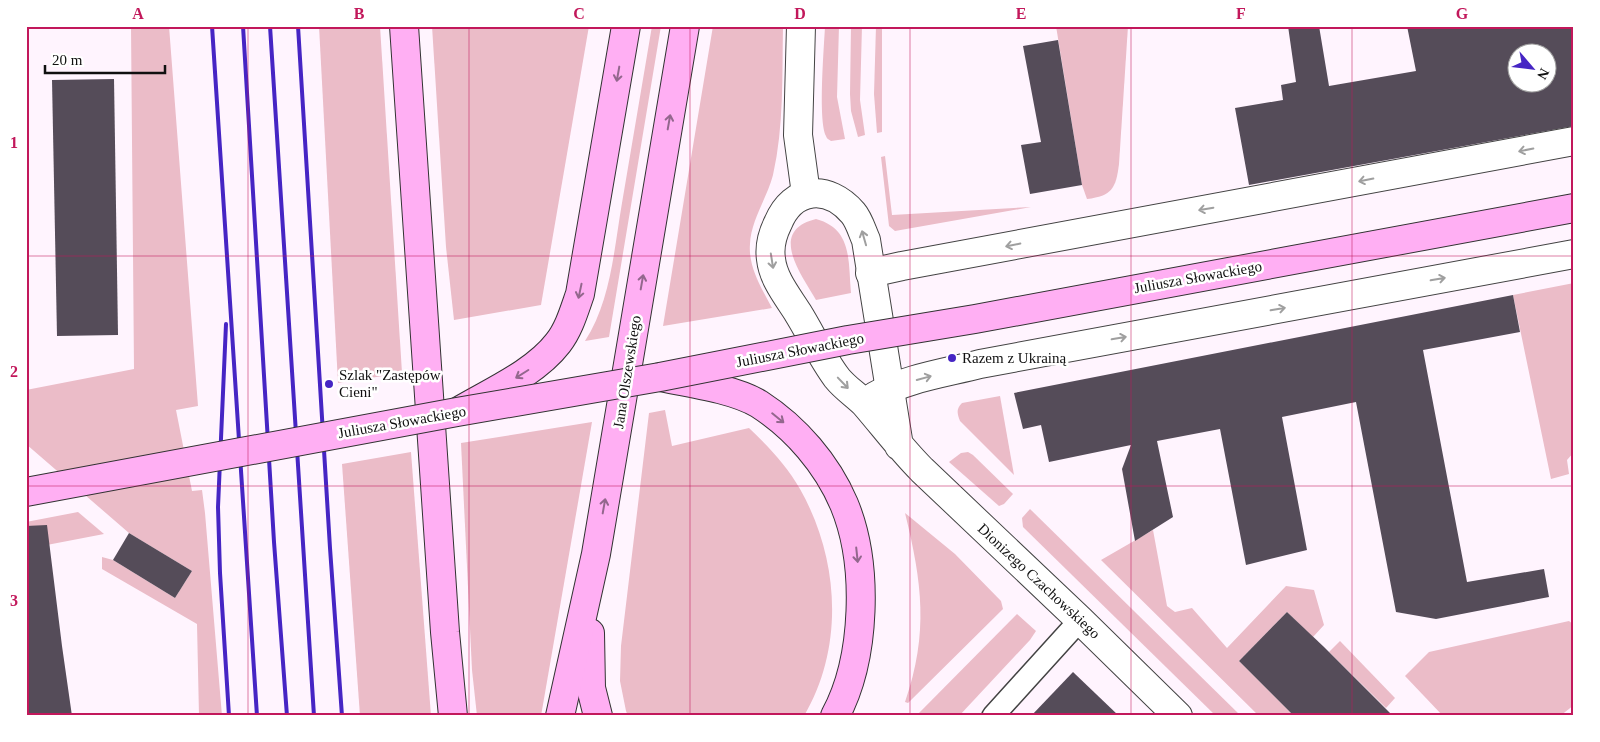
<svg xmlns="http://www.w3.org/2000/svg" width="1600" height="742" font-family="'Times New Roman',serif">
<style>
.green{fill:#ebbcc8}
.building{fill:#554c59;fill-rule:evenodd}
.lines{fill:none;stroke-linecap:round;stroke-linejoin:round}
.lane-casing{stroke:#434343;stroke-width:24}
.street-casing{stroke:#434343;stroke-width:30}
.secondary-casing{stroke:#323232;stroke-width:30}
.lane{stroke:#fff;stroke-width:21}
.street{stroke:#fff;stroke-width:28}
.secondary{stroke:#ffaff3;stroke-width:28}
.rail{stroke:#4625c4;stroke-width:4}
.secondary-bridge-casing{stroke:#323232;stroke-width:30;stroke-linecap:butt}
.secondary-bridge{stroke:#ffaff3;stroke-width:28}
.oneway{stroke:#93678d}
.oneway2{stroke:#9f9f9f}
.grid{fill:none;stroke:#c2185b;stroke-width:1;stroke-opacity:0.55}
.poi-dot{fill:#4625c4;stroke:#fff;stroke-width:2}
.labels{text-anchor:middle;dominant-baseline:central;stroke-width:5;stroke-linejoin:round;paint-order:stroke}
.street-label{font-size:15px;fill:#101010;stroke:#fff}
.poi-label{font-size:15px;fill:#101010;stroke:#fff;text-anchor:start}
.neatline{fill:none;stroke:#c2185b;stroke-width:2}
.grid-label{font-size:16px;text-anchor:middle;font-weight:bold;fill:#c2185b}
</style>
<rect width="100%" height="100%" fill="#fff4fe"/>
<g class="green">
<polygon points="131,26 169,26 198,406 176,410 192,491 202,490 205,513 222,716 199,716 197,624 102,569 102,557 113,560 175,598 192,571 129,533 26,444 26,390 134,369"/>
<polygon points="319,26 380,26 402,373 338,383"/>
<polygon points="432,26 589,26 541,305 454,320 446,247"/>
<path d="M652 26H661L609 337 585 341C611 301 614 249 622 203 632 144 642 85 652 26Z"/>
<path d="M713 26H783C782 76 784 126 773 175 767 198 751 220 750 244 748 267 762 289 772 308L663 326Z"/>
<path d="M825 26H839L837 97 845 139 831 141C828 139 827 139 826 136 818 120 824 48 825 26Z"/>
<polygon points="851,26 862,26 860,100 865,135 858,137 851,111 850,94"/>
<polygon points="876,26 882,26 882,132 877,133 874,94"/>
<path d="M1056 26H1128L1119 164C1116 188 1112 196 1087 199L1082 185Z"/>
<polygon points="885,156 892,215 1031,207 895,231 889,226 881,157"/>
<path d="M816 219C853 229 848 262 851 293L816 300C802 275 767 231 816 219Z"/>
<polygon points="1574,283 1574,452 1567,460 1569,474 1551,479 1513,295"/>
<path d="M1000 396 1014 475 960 421C957 413 956 409 962 403Z"/>
<path d="M665 410 672 446 749 428C768 446 787 466 800 489 839 558 845 646 804 716H628L626 711 620 681 621 646 649 413Z"/>
<polygon points="592,422 541,716 477,716 472,670 461,443"/>
<polygon points="411,452 431,716 360,716 342,464"/>
<polygon points="968,452 973,455 1013,494 1004,504 999,506 949,462 961,453"/>
<polygon points="1030,509 1241,716 1216,716 1023,527 1022,518"/>
<polygon points="78,512 104,534 26,549 26,522"/>
<path d="M905 513 955 554 1001 601 1003 609 908 703 905 702C929 633 922 582 905 513Z"/>
<polygon points="1153,530 1167,606 1175,612 1192,608 1227,648 1286,586 1314,590 1324,625 1313,637 1287,612 1239,661 1294,716 1259,716 1101,560"/>
<polygon points="1017,614 1036,631 1030,640 959,716 916,716"/>
<polygon points="1569,621 1574,625 1574,705 1560,716 1443,716 1405,676 1429,652"/>
<polygon points="1340,641 1395,698 1386,708 1329,652"/>
</g>
<g class="building">
<path d="M1288 26H1319L1329 86 1416 71 1407 26H1574V126L1249 185 1235 108 1283 100 1281 85 1296 82ZM1518 52H1548V82H1518Z"/>
<polygon points="1058,40 1082,185 1030,194 1021,145 1041,142 1023,46"/>
<polygon points="114,79 118,335 57,336 52,80"/>
<polygon points="1513,295 1520,332 1423,350 1467,582 1544,569 1549,597 1436,619 1396,612 1356,402 1282,417 1307,550 1246,565 1220,429 1157,441 1173,517 1135,541 1122,469 1131,445 1049,462 1041,425 1023,429 1014,393"/>
<polygon points="47,525 62,646 72,716 26,716 26,526"/>
<polygon points="129,533 192,571 175,598 113,560"/>
<polygon points="1287,612 1324,647 1393,716 1294,716 1239,661"/>
<polygon points="1073,672 1119,716 1031,716"/>
</g>
<g class="lines">
<defs>
<polyline id="lane" points="993,716 1080,620"/>
<g id="street">
<polyline points="801,26 798,135 806,194"/>
<polyline points="870,273 902,266 1574,141"/>
<path d="M875 396C907 378 945 373 980 364L1574 254"/>
<path d="M899 446 866 240C862 231 859 220 853 213 828 184 793 187 778 223 772 235 769 246 771 259 773 279 788 297 798 313 811 334 822 358 837 378 845 388 856 395 865 404 884 426 901 449 922 470L1080 620 1178 716"/>
</g>
<g id="secondary">
<polyline points="404,26 445,632 453,716"/>
<path d="M660 377C690 383 734 389 759 404 796 428 827 464 844 504 869 564 866 659 835 716"/>
<path d="M459 411C491 392 535 373 558 343 569 329 574 311 580 294L626 26"/>
<polyline points="590,633 591,688 598,716"/>
<polyline points="560,716 596,554 685,26"/>
</g>
</defs>
<use href="#lane" class="lane-casing"/>
<use href="#street" class="street-casing"/>
<use href="#secondary" class="secondary-casing"/>
<use href="#lane" class="lane"/>
<use href="#street" class="street"/>
<use href="#secondary" class="secondary"/>
<g class="rail">
<polyline points="212,26 257,716"/>
<polyline points="243,26 274,542 287,716"/>
<polyline points="270,26 314,716"/>
<polyline points="298,26 330,548 342,716"/>
<polyline points="226,324 218,507 220,573 229,716"/>
</g>
<defs>
<polyline id="secondary-bridge" points="26,492 457,412 660,377 848,340 975,319 1574,208"/>
</defs>
<use href="#secondary-bridge" class="secondary-bridge-casing"/>
<use href="#secondary-bridge" class="secondary-bridge"/>
</g>
<defs><path id="oneway-shaft" d="M-6 0H5M1.5-3L5.5 0L1.5 3" fill="none" stroke-width="1.6" stroke-linecap="round" stroke-linejoin="round" transform="scale(1.25)"/></defs>
<g class="oneway">
<use href="#oneway-shaft" transform="translate(618 74) rotate(100)"/>
<use href="#oneway-shaft" transform="translate(669 122) rotate(-80)"/>
<use href="#oneway-shaft" transform="translate(642 282) rotate(-80)"/>
<use href="#oneway-shaft" transform="translate(580 291) rotate(102)"/>
<use href="#oneway-shaft" transform="translate(522 374) rotate(148)"/>
<use href="#oneway-shaft" transform="translate(778 418) rotate(39)"/>
<use href="#oneway-shaft" transform="translate(604 506) rotate(-80)"/>
<use href="#oneway-shaft" transform="translate(857 555) rotate(84)"/>
</g>
<g class="oneway2">
<use href="#oneway-shaft" transform="translate(1526 150) rotate(169)"/>
<use href="#oneway-shaft" transform="translate(1366 180) rotate(169)"/>
<use href="#oneway-shaft" transform="translate(1206 209) rotate(170)"/>
<use href="#oneway-shaft" transform="translate(864 238) rotate(-106)"/>
<use href="#oneway-shaft" transform="translate(1013 245) rotate(169)"/>
<use href="#oneway-shaft" transform="translate(772 261) rotate(81)"/>
<use href="#oneway-shaft" transform="translate(1438 279) rotate(-10)"/>
<use href="#oneway-shaft" transform="translate(1278 309) rotate(-10)"/>
<use href="#oneway-shaft" transform="translate(1119 338) rotate(-10)"/>
<use href="#oneway-shaft" transform="translate(924 378) rotate(-15)"/>
<use href="#oneway-shaft" transform="translate(843 383) rotate(46)"/>
</g>
<path class="grid" d="M248 26V716M469 26V716M690 26V716M910 26V716M1131 26V716M1352 26V716M26 256H1574M26 486H1574"/>
<g class="poi-dot">
<circle cx="952" cy="358" r="5"/>
<circle cx="329" cy="384" r="5"/>
</g>
<g class="labels">
<g class="street-label">
<text transform="translate(1198 277) rotate(-10)">Juliusza Słowackiego</text>
<text transform="translate(800 350) rotate(-11)">Juliusza Słowackiego</text>
<text transform="translate(627 372) rotate(-81)">Jana Olszewskiego</text>
<text transform="translate(402 422) rotate(-10)">Juliusza Słowackiego</text>
<text transform="translate(1039 581) rotate(43)">Dionizego Czachowskiego</text>
</g>
<g class="poi-label">
<text x="962" y="358">Razem z Ukrainą</text>
<text x="339" y="375">Szlak "Zastępów<tspan x="339" dy="17">Cieni"</tspan></text>
</g>
</g>
<rect width="1600" height="742" fill="none" stroke="#ffffff" stroke-width="55"/>
<g transform="translate(1532 68) rotate(118)"><circle r="24" fill="#ffffff" stroke="#9f9f9f"/>
<path d="M0-4L9 19L0 12L-9 19Z" fill="#4625c4"/>
<text y="-8" font-size="14" font-weight="bold" text-anchor="middle" fill="#101010">N</text>
</g>
<path d="M45 65v8h120v-8" fill="none" stroke="#101010" stroke-width="2.5"/>
<text x="52" y="65" font-size="15" fill="#101010" stroke="#ffffff" stroke-width="4" paint-order="stroke">20 m</text>
<rect x="28" y="28" width="1544" height="686" class="neatline"/>
<g class="grid-label">
<text x="138" y="19">A</text>
<text x="359" y="19">B</text>
<text x="579" y="19">C</text>
<text x="800" y="19">D</text>
<text x="1021" y="19">E</text>
<text x="1241" y="19">F</text>
<text x="1462" y="19">G</text>
<text x="14" y="148">1</text>
<text x="14" y="377">2</text>
<text x="14" y="606">3</text>
</g>
</svg>
